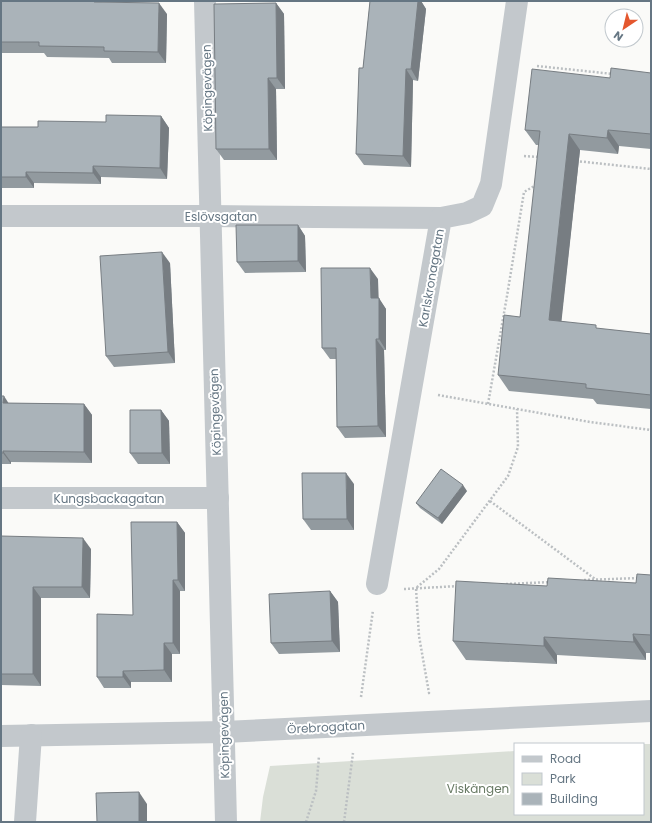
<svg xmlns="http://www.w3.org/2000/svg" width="652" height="823" font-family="Poppins,sans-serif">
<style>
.green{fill:#dadfd7}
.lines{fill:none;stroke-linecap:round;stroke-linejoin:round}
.path{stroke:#bbbfc2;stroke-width:2.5;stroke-dasharray:2 2;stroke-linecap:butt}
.street{stroke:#c3c8cc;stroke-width:22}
.wall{fill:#929a9f}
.shaded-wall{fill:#777d82}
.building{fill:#aab3b9;stroke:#777d82}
.labels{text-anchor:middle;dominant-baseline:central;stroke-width:4;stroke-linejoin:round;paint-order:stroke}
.street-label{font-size:12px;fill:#657683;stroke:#fff}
.park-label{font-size:12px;fill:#687a64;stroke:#fff}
</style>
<rect width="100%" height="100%" fill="#fafaf8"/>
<polygon class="green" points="643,744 651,744 651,822 260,822 263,797 270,766 515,751 515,814 643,814"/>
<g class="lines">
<g class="path">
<polyline points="537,66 613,74"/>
<polyline points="524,156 539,157"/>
<polyline points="576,161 651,169"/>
<polyline points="438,395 590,422 651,430"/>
<polyline points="488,404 507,296 524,192 536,185"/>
<polyline points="490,501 595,579"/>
<polyline points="584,580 639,578"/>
<polyline points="506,584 551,582"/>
<polyline points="404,589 459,586"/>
<polyline points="428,693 429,693 419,636 416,588 439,569 508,476 518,447 517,409"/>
<polyline points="361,697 373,610"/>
<polyline points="306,822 316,791 319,756"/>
<polyline points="344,822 353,753"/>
</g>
<g class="street">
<polyline points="205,1 226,822"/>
<polyline points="1,216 210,216 441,218"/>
<polyline points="1,498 218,498"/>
<polyline points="377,584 441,218 467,213 482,206 491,184 517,1"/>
<polyline points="1,736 224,732 651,711"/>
<polyline points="25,822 31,735"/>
</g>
</g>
<g class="wall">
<polygon points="1,1 97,1 97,2 167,14 166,63 112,63 109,58 47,57 44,53 1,53"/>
<polygon points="370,1 421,1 426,9 418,81 413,80 411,167 364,165 356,154 363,68"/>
<polygon points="276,3 284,14 285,89 276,89 277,160 224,160 216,149"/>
<polygon points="651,73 651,149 619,146 618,154 580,150 561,321 599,329 651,334 651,409 597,404 593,399 509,391 498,375 520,317 539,145 536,145 525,130 610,78"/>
<polygon points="161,116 169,128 167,179 101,177 101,184 34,183 34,188 1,188 1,127 38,127 106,122"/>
<polygon points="298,225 305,236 306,272 245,273 237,262"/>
<polygon points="170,263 175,363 114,367 106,356"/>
<polygon points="378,279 378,298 386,309 386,350 384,350 386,437 345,438 337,427 336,359 330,359 322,348"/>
<polygon points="1,396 8,403 84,404 92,415 92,463 11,462 11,464 1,464"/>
<polygon points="161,410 169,421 170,464 138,464 130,453"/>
<polygon points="354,484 354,530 311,530 303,519"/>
<polygon points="467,491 442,524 420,508 416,503"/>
<polygon points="177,522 185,533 185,591 180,591 180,654 172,654 172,682 131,682 131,688 104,688 97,677 133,615"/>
<polygon points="1,536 91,549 90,598 41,598 41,686 1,685"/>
<polygon points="651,575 651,653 646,653 646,660 557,655 557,664 466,660 453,641 547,586 636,583"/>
<polygon points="330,591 338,602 340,652 279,654 271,643"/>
</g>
<g class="shaded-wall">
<polygon points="418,1 421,1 426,9 418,81 411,69"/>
<polygon points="159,3 167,14 166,63 158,52"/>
<polygon points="276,3 284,14 285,89 277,78"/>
<polygon points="406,69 413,80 411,167 403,156"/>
<polygon points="268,78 276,89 277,160 269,149"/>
<polygon points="161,116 169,128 167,179 160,168"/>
<polygon points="608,130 619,146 618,154 607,138"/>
<polygon points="569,134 580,150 560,335 549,320"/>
<polygon points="93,166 101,177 101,184 93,173"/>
<polygon points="26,172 34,183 34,188 26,177"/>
<polygon points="298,225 305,236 306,272 298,261"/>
<polygon points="162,252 170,263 175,363 168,352"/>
<polygon points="370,268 378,279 379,307 379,298 386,309 386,350 379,339 371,298"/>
<polygon points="376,339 384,350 386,437 378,426"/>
<polygon points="4,396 11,407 3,403"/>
<polygon points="84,404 92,415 92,463 84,452"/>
<polygon points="161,410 169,421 170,464 162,453"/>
<polygon points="3,451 11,462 11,464 3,453"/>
<polygon points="346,473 354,484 354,530 347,519"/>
<polygon points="463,485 467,491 442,524 438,518"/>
<polygon points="177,522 185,533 185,591 178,580"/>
<polygon points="83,538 91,549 90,598 82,587"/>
<polygon points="173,580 180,591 180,654 173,643"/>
<polygon points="33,587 41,598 41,686 33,674"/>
<polygon points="330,591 338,602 340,652 332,641"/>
<polygon points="633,634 646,653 646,660 634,642"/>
<polygon points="544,637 557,655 557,664 544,646"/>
<polygon points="164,643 172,654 172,682 164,670"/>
<polygon points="123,671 131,682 131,688 123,677"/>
<polygon points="139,792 147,804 147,822 139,822"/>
</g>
<g class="building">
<polygon points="1,1 94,1 94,2 159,3 158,52 104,51 104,47 39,46 39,42 1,42"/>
<polygon points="370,1 418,1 411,69 406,69 403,156 356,154 359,68 363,68"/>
<polygon points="276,3 277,78 268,78 269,149 216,149 214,4"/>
<polygon points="611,68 651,73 651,134 608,130 607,138 569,134 549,320 596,325 596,328 651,334 651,395 586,388 586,384 498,375 504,315 520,317 540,131 525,130 532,69 610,78"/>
<polygon points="106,115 161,116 160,168 93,166 93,173 26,172 26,177 1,177 1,127 38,127 38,121 106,122"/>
<polygon points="236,225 298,225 298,261 237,262"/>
<polygon points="162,252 168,352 106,356 100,256"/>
<polygon points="321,268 370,268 371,298 379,298 379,339 376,339 378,426 337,427 336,348 322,348"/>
<polygon points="1,396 4,396 3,403 84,404 84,452 3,451 3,453 1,453"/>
<polygon points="130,410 161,410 162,453 130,453"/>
<polygon points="441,469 463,485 438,518 416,503"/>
<polygon points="302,473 346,473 347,519 303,519"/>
<polygon points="131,522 177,522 178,580 173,580 173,643 164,643 164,670 123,671 123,677 97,677 97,614 133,615"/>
<polygon points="1,536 83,538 82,587 33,587 33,674 1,674"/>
<polygon points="637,574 651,575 651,635 633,634 634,642 544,637 544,646 453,641 456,581 547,586 548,578 636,583"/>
<polygon points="330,591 332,641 271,643 269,594"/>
<polygon points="139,792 139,822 97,822 96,793"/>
</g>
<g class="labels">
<g class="street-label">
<text transform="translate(207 88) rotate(-91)">Köpingevägen</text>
<text x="221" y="216">Eslövsgatan</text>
<text transform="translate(431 278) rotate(-80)">Karlskronagatan</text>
<text transform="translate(215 412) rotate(-92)">Köpingevägen</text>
<text x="109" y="498">Kungsbackagatan</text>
<text transform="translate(326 727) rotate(-3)">Örebrogatan</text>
<text transform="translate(224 735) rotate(-91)">Köpingevägen</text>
</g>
<g class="park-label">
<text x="478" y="788">Viskängen</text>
</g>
</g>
<rect width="652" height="823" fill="none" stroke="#657683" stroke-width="4"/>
<rect x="514" y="743" width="130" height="72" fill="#ffffff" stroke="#c1c8cd"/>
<rect x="522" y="756" width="20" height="6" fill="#c3c8cc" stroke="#c1c8cd"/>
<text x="550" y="763" font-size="12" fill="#657683">Road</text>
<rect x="522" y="773" width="20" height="12" fill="#dadfd7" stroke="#c1c8cd"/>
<text x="550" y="783" font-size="12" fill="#657683">Park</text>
<rect x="522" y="793" width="20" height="12" fill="#aab3b9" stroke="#c1c8cd"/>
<text x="550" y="803" font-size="12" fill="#657683">Building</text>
<g transform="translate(624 28) rotate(215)"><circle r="19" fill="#ffffff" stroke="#c1c8cd"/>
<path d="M0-3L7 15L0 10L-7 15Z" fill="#e4572e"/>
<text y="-6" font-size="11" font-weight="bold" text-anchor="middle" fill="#657683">N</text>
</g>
</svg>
